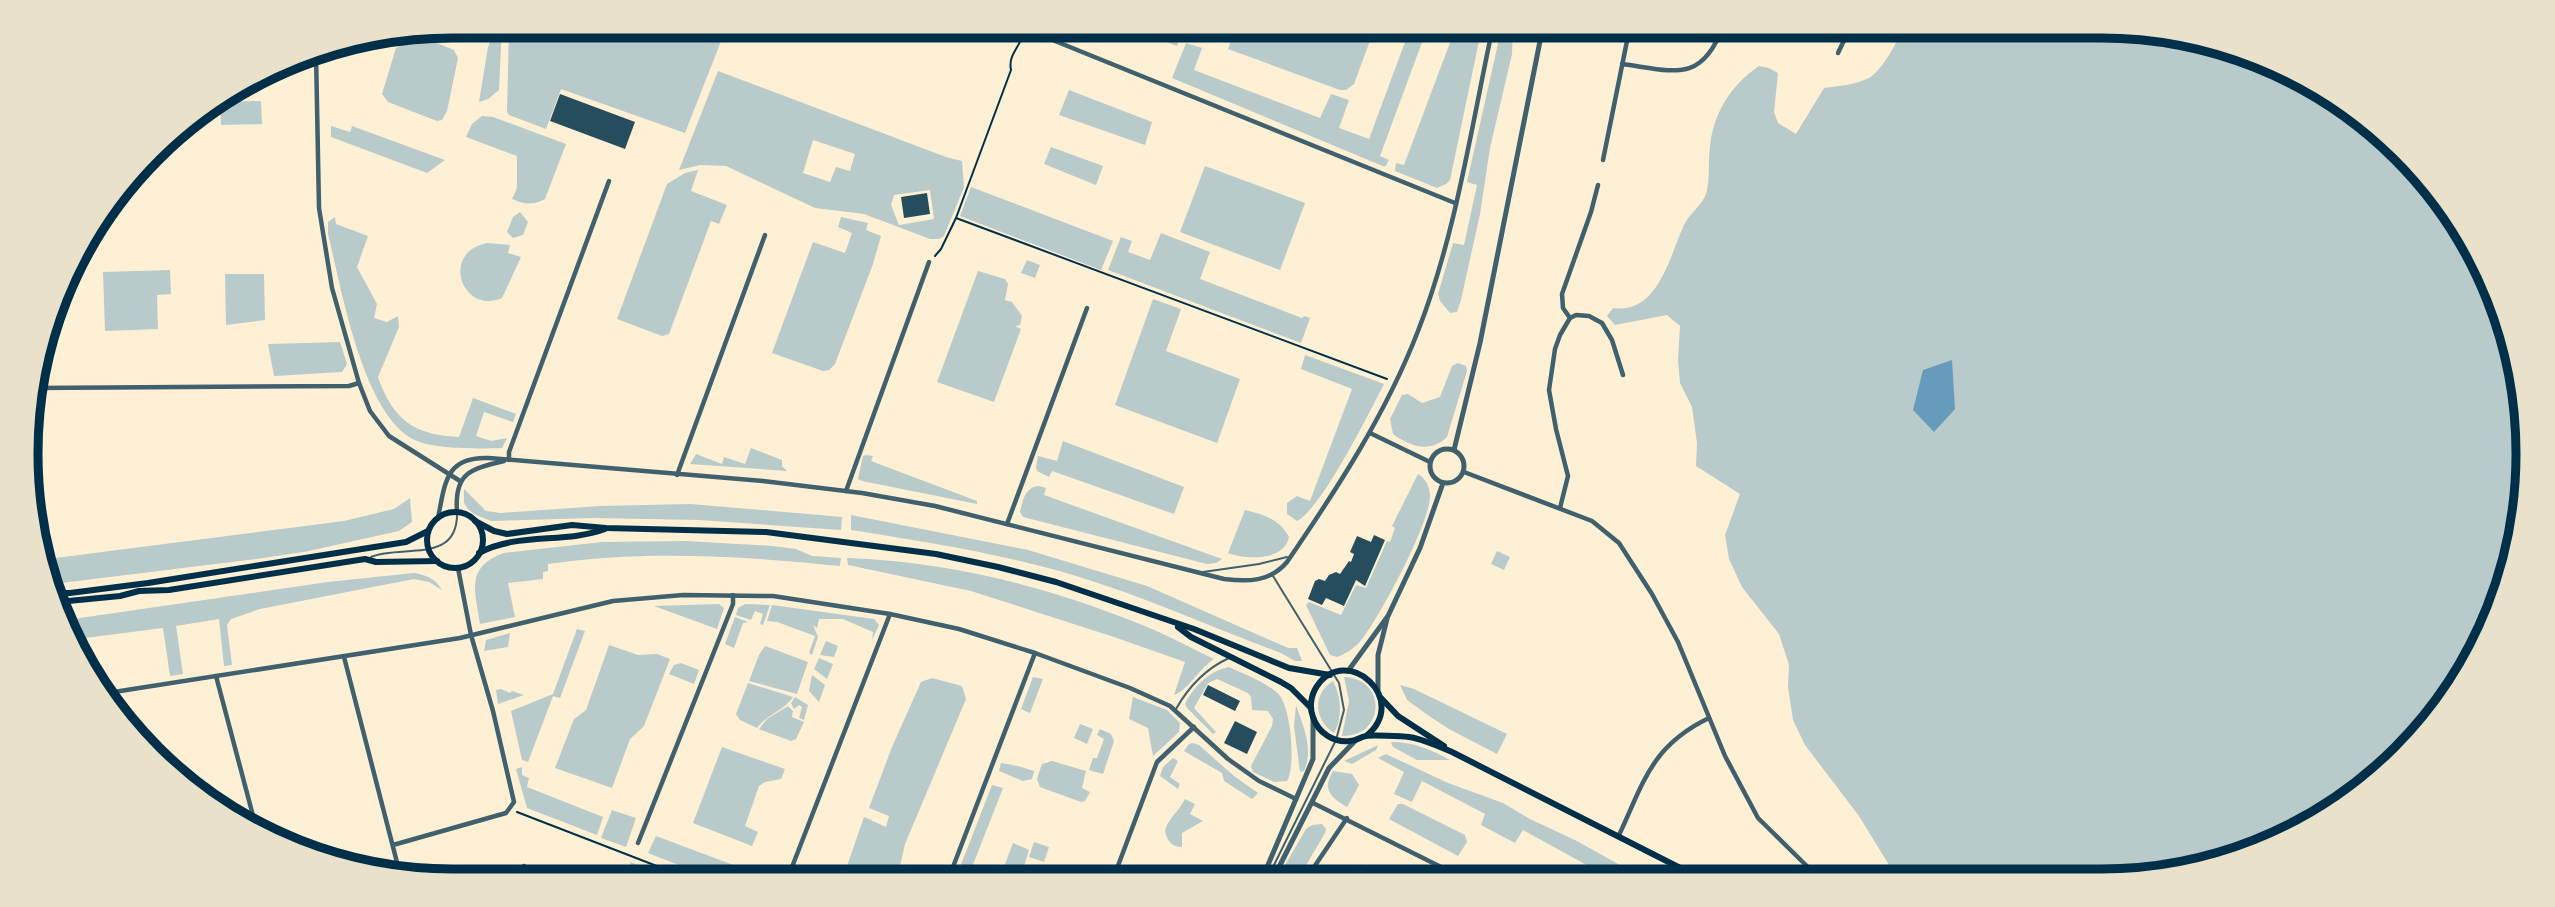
<svg xmlns="http://www.w3.org/2000/svg" width="2555" height="907" font-family="Montserrat,sans-serif">
<style>
.green{fill:#b9caca;fill-rule:evenodd}
.water{fill:#669bbc}
.building{fill:#264d5e}
.lines{fill:none;stroke-linecap:round;stroke-linejoin:round}
.path{stroke:#003049;stroke-width:2}
.service{stroke:#3f606c;stroke-width:2}
.minor{stroke:#3f606c;stroke-width:4.5}
.tertiary{stroke:#3f606c;stroke-width:5}
.secondary{stroke:#003049;stroke-width:6}
.rim{fill:none;stroke:#003049;stroke-width:9}
</style>
<rect width="100%" height="100%" fill="#fdf0d5"/>
<g class="green">
<polygon points="496,26 502,26 499,90 488,99 479,102 488,47"/>
<polygon points="509,26 727,26 685,133 561,89 546,129 509,115 507,112"/>
<polygon points="1125,26 1168,26 1182,32 1177,46"/>
<polygon points="1236,26 1258,26 1267,30 1269,26 1375,27 1354,84 1346,90 1340,90 1228,49"/>
<polygon points="1411,26 1428,26 1380,156 1389,160 1385,167 1172,78 1186,43 1202,48 1194,70 1320,118 1331,94 1349,100 1339,128 1369,139"/>
<polygon points="1502,26 1513,26 1512,54 1490,148 1480,214 1461,300 1457,312 1450,313 1440,301 1438,294 1453,243 1464,245 1477,185 1467,182"/>
<path d="M1905 26H2101L2212 41 2361 114 2471 240 2525 397 2514 564 2471 667 2384 774 2290 837 2158 877 1897 878 1859 816 1805 745 1793 720 1788 687 1789 665 1779 634 1742 587 1729 559 1725 535 1740 494 1696 466 1697 443 1692 407 1680 383 1678 360 1680 326 1667 315 1615 325 1607 316 1613 308C1658 315 1670 255 1684 225 1690 212 1704 205 1707 190 1710 176 1708 160 1710 146 1714 112 1731 85 1759 66L1769 68 1778 73 1774 112 1778 123 1796 134 1824 88C1838 86 1855 85 1869 78 1883 70 1897 41 1905 26Z"/>
<polygon points="1454,32 1479,41 1450,180 1446,184 1437,188 1395,171 1396,163 1404,165"/>
<polygon points="420,36 454,50 458,58 447,111 442,120 437,121 388,102 382,94 396,48"/>
<path d="M718 71 946 157 962 161 964 187 944 236 939 239H930L864 214 815 208 726 166 700 165 679 170ZM813 140 855 154 850 171 836 167 830 182 803 173ZM930 190 934 219 899 225 891 205 894 195Z"/>
<polygon points="1069,90 1152,122 1145,145 1059,115"/>
<polygon points="261,101 262,124 221,125 220,102"/>
<path d="M482 116 493 117 566 144 545 199C533 206 523 204 512 199L517 188V156L466 137 472 124Z"/>
<polygon points="331,126 350,132 352,126 445,160 427,173 331,137"/>
<polygon points="1051,147 1103,166 1096,185 1044,164"/>
<polygon points="1205,166 1305,203 1280,270 1180,232"/>
<polygon points="698,170 691,191 727,205 719,224 711,221 669,334 662,336 617,319 667,184 685,173"/>
<polygon points="971,187 1113,241 1101,270 960,216"/>
<polygon points="520,212 528,222 523,235 513,238 507,232 513,217"/>
<path d="M335 217 336 224 368 236 357 267 377 304 374 318 387 322 398 316 399 327 378 377C393 420 414 435 459 437L473 398 516 414 513 422 484 412 476 436 491 441 507 438 502 448C479 449 437 449 417 441 363 419 341 286 328 234V222Z"/>
<polygon points="841,217 868,223 866,230 881,236 873,264 835,364 829,370 823,371 772,353 813,242 845,253 852,233 838,227"/>
<polygon points="1161,233 1210,252 1200,279 1302,318 1304,316 1310,318 1301,343 1108,270 1121,237 1132,241 1128,252 1150,260"/>
<path d="M487 243 510 245 508 253 521 257 502 298C463 315 439 253 487 243Z"/>
<polygon points="1027,260 1040,265 1035,278 1021,273"/>
<polygon points="170,270 171,294 157,295 158,329 105,331 103,272"/>
<polygon points="978,271 1005,279 1008,284 1005,300 1012,302 1022,316 1020,325 1015,326 1021,329 994,402 937,382"/>
<polygon points="225,274 264,274 265,320 226,325"/>
<polygon points="1153,299 1181,309 1166,351 1240,379 1217,443 1115,405"/>
<polygon points="340,342 347,364 342,372 274,376 268,344"/>
<path d="M1305 355 1384 384C1369 413 1322 508 1297 521L1287 514V503L1297 496 1310 501 1352 389 1301 369Z"/>
<path d="M1458 363 1466 366 1467 371 1447 437C1431 453 1410 447 1393 434L1390 419 1402 395 1408 394 1422 403 1440 397 1452 366Z"/>
<polygon points="1063,441 1184,487 1174,514 1052,471 1049,477 1037,471 1036,467 1038,456 1057,461"/>
<polygon points="751,448 782,460 782,466 787,471 690,464 696,454 722,464 724,457 745,464"/>
<polygon points="866,455 873,456 871,461 977,501 977,504 862,481 858,479 863,456"/>
<path d="M1418 474C1426 478 1430 488 1430 497 1429 525 1378 621 1359 643 1353 649 1345 654 1337 657L1330 655 1306 605 1309 602 1341 615 1356 585 1366 588 1387 541 1390 542 1395 528 1392 526Z"/>
<path d="M1039 486 1046 488 1044 495 1222 559 1216 563 1207 564 1023 517 1020 512C1023 500 1025 487 1039 486Z"/>
<polygon points="464,489 486,511 501,513 600,506 691,504 842,517 841,530 699,520 593,518 491,521 474,514 468,509 464,503"/>
<polygon points="410,498 412,522 399,531 304,552 256,559 53,584 50,584 40,560 344,521 394,509"/>
<path d="M1245 510C1265 515 1279 519 1289 537 1284 561 1247 560 1228 553Z"/>
<path d="M851 515 1028 550 1147 586 1288 648H1297L1302 661H1295L1281 653C1213 628 1146 597 1076 576 1003 554 927 542 851 530Z"/>
<path d="M686 541 773 546 796 549 812 556 841 558 840 566C743 556 644 550 548 564V571L543 572V579L508 583 515 617 480 624C475 591 465 567 504 553L602 542Z"/>
<polygon points="1497,551 1510,557 1504,570 1491,564"/>
<path d="M847 558C949 561 1053 588 1147 627 1170 636 1192 649 1214 659 1200 668 1187 691 1174 695L1185 662 1114 637 971 591 848 565Z"/>
<path d="M414 573C426 575 436 579 442 590L429 582 414 579 260 609 231 619 227 625 232 665 224 666 219 619 176 626 183 674 170 676 163 628 85 638 89 670 66 620 328 582Z"/>
<polygon points="719,604 724,608 717,629 654,606"/>
<polygon points="745,604 770,605 763,625 760,624 763,614 755,611 751,620 736,615 738,608"/>
<polygon points="772,605 874,619 879,625 872,640 873,632 843,619 819,619 817,628 813,625 818,637 812,655 809,653 815,636 777,622 767,621"/>
<polygon points="735,617 748,622 743,623 734,648 725,644"/>
<polygon points="577,629 585,631 560,698 553,696 528,762 522,760 511,711 553,694"/>
<polygon points="510,633 508,647 484,651 486,640"/>
<polygon points="826,641 838,646 834,657 820,655"/>
<polygon points="609,645 638,655 657,654 670,659 644,726 630,739 612,788 555,768 574,719 586,710"/>
<polygon points="765,646 808,662 797,694 749,681 759,655"/>
<polygon points="819,658 833,664 827,679 814,669"/>
<polygon points="681,663 699,670 694,684 669,674 674,665"/>
<path d="M1229 667C1242 673 1272 685 1280 696 1291 711 1296 765 1287 781L1274 782 1253 772 1251 766 1272 726 1273 719 1268 711 1252 710 1251 697 1248 693 1217 679 1208 683 1194 708 1216 732 1213 734 1187 708 1185 704C1194 686 1209 671 1229 667Z"/>
<polygon points="812,675 825,685 819,702 809,691"/>
<polygon points="1033,677 1043,679 1030,713 1021,709"/>
<path d="M1344 677C1387 678 1386 737 1342 736L1349 701Z"/>
<polygon points="932,678 962,686 966,699 905,844 897,879 853,880 848,875 846,869 864,817 886,827 889,816 869,808 892,747 921,682"/>
<path d="M1333 681C1341 696 1343 717 1334 733 1314 720 1312 694 1333 681Z"/>
<path d="M748 683 793 697C785 710 766 715 757 728L740 720 736 714Z"/>
<polygon points="1400,685 1414,689 1507,734 1497,754 1449,729 1429,716 1407,700"/>
<polygon points="501,689 510,693 512,691 524,695 498,704 496,690"/>
<polygon points="795,697 808,705 804,720 799,718 802,707 799,705 794,709 791,703"/>
<polygon points="1133,697 1167,710 1180,723 1179,732 1153,756 1148,728 1129,719"/>
<path d="M1296 705C1303 726 1314 749 1304 771L1300 772 1294 726Z"/>
<polygon points="788,706 793,711 792,717 804,722 796,739 791,741 759,729 767,719"/>
<polygon points="1080,724 1093,729 1087,744 1074,738"/>
<polygon points="1100,729 1111,734 1114,741 1103,774 1089,770 1093,758 1097,758 1104,739 1097,735"/>
<path d="M1391 742C1413 742 1430 749 1450 760H1417L1393 747Z"/>
<polygon points="1193,743 1199,745 1234,776 1258,793 1252,799 1224,781 1222,773 1184,751 1189,744"/>
<polygon points="1378,745 1376,750 1352,764 1344,761"/>
<polygon points="722,747 785,769 781,779 765,782 759,786 745,826 758,832 752,846 693,823"/>
<polygon points="1386,754 1448,783 1503,803 1530,819 1577,841 1643,878 1610,878 1523,830 1515,843 1481,825 1485,814 1422,781 1412,802 1394,794 1404,772 1378,758"/>
<polygon points="1173,758 1178,761 1170,777 1180,784 1178,789 1160,776 1163,767"/>
<polygon points="1052,761 1086,771 1082,788 1090,792 1085,801 1081,802 1040,787 1037,779 1042,764"/>
<polygon points="1001,763 1018,766 1034,771 1032,779 1023,781 999,771"/>
<polygon points="522,767 522,775 529,778 527,787 603,817 597,835 527,808 516,769"/>
<path d="M1333 771 1352 774 1359 785 1347 807C1330 797 1322 789 1333 771Z"/>
<polygon points="992,785 1003,788 967,880 955,880"/>
<path d="M1185 799 1195 804 1190 814 1203 821 1182 833V847C1172 848 1166 839 1165 830 1169 818 1179 811 1185 799Z"/>
<polygon points="1398,804 1403,804 1465,835 1467,842 1458,856 1389,819"/>
<polygon points="612,810 636,818 626,847 601,838"/>
<polygon points="1322,824 1326,829 1325,833 1298,879 1277,879 1306,829 1312,825"/>
<polygon points="656,836 773,880 717,880 648,853"/>
<polygon points="1034,842 1049,847 1044,862 1029,857"/>
<polygon points="1013,843 1029,850 1020,880 999,880"/>
<polygon points="630,862 681,880 635,880"/>
<polygon points="1360,864 1385,879 1356,879"/>
<polygon points="1529,866 1552,878 1517,878 1523,867"/>
</g>
<polygon class="water" points="1952,360 1955,409 1934,432 1913,410 1923,370"/>
<g class="building">
<polygon points="560,94 635,122 625,149 550,121"/>
<polygon points="927,193 930,214 904,218 901,197"/>
<polygon points="1374,535 1385,540 1365,586 1356,580 1344,606 1326,598 1322,605 1308,599 1315,581 1319,579 1325,581 1329,575 1336,572 1340,574 1349,561 1351,562 1354,554 1350,552 1357,536 1371,542"/>
<polygon points="1208,685 1240,701 1235,711 1203,695"/>
<polygon points="1235,721 1257,732 1247,754 1224,743"/>
</g>
<g class="lines">
<g class="path">
<polyline points="956,218 1387,379"/>
<path d="M935 256 941 249 956 218 1011 70C1008 56 1018 49 1022 37"/>
<polyline points="517,812 693,880"/>
</g>
<g class="service">
<path d="M371 557C401 544 458 565 457 513"/>
<polyline points="1203,572 1259,564 1287,557"/>
<path d="M1176 709C1189 686 1205 669 1229 658"/>
<polyline points="1267,879 1336,740 1344,710 1339,683 1273,576"/>
</g>
<g class="minor">
<polyline points="1018,26 1455,203"/>
<polyline points="316,53 319,208 332,288 359,383 370,411 389,436 460,481"/>
<polyline points="1838,53 1851,26"/>
<path d="M1622 64C1674 71 1702 84 1723 26"/>
<polyline points="1603,160 1630,26"/>
<polyline points="1570,318 1563,308 1562,294 1591,212 1598,185"/>
<polyline points="33,388 349,386 359,383"/>
<polyline points="1370,433 1430,462"/>
<polyline points="509,460 509,452 609,181"/>
<polyline points="1464,472 1592,521 1619,543 1652,594 1678,642 1725,756 1758,818 1819,878"/>
<polyline points="677,475 765,235"/>
<polyline points="846,491 929,262"/>
<polyline points="1560,508 1568,476 1556,429 1549,390 1555,349 1560,335 1570,318 1576,315 1589,316 1602,323 1612,340 1623,375"/>
<path d="M457 512C454 473 470 469 504 461"/>
<path d="M438 518C445 484 445 456 489 458L763 481 862 493 935 506 1224 579C1248 582 1270 582 1287 562 1337 489 1386 414 1418 331 1456 234 1471 128 1493 26"/>
<polyline points="1007,524 1087,308"/>
<polyline points="344,657 400,874"/>
<polyline points="216,676 256,827"/>
<polyline points="101,694 460,638 613,601 683,595 773,596 890,614 959,629 1035,653 1130,688 1170,706 1228,759 1259,781 1296,799"/>
<polyline points="1313,803 1465,879"/>
<path d="M1619 835C1644 782 1651 746 1709 718"/>
<polyline points="638,843 733,604 733,595"/>
<polyline points="393,845 506,813 514,802 493,711 471,635 458,568"/>
<polyline points="524,866 528,881"/>
<polyline points="1113,879 1157,762 1194,727"/>
<polyline points="1306,879 1347,818"/>
<polyline points="1442,879 1447,869"/>
<polyline points="787,880 890,614"/>
<polyline points="948,880 1035,653"/>
</g>
<g class="tertiary">
<circle cx="1447" cy="466" r="17"/>
<polyline points="1454,450 1480,343 1543,26"/>
<polyline points="1348,671 1388,616 1420,548 1443,483"/>
<polyline points="1378,691 1378,655 1387,619"/>
<polyline points="1262,879 1313,759 1313,718"/>
<polyline points="1273,879 1329,768 1356,740"/>
</g>
<g class="secondary">
<circle cx="455" cy="540" r="28"/>
<polyline points="475,521 494,531 507,534 572,525 606,528 766,532 936,554 998,567 1056,582 1194,629 1289,668 1330,675"/>
<path d="M479 553C517 532 565 544 605 529"/>
<polyline points="54,593 70,593 148,583 406,542 428,531"/>
<polyline points="58,602 120,596 139,591 169,590 365,559 376,562 437,561"/>
<polyline points="1178,627 1191,637 1281,682 1291,688 1311,708"/>
<polyline points="1381,698 1398,716 1444,746"/>
<path d="M1366 736C1411 700 1347 643 1317 686 1311 695 1309 707 1313 717 1318 733 1334 743 1350 741 1356 741 1360 737 1366 736 1371 735 1402 736 1409 737 1424 739 1440 747 1454 753L1700 878"/>
</g>
</g>
<path d="M0 0H2555V907H0ZM453 38H2101A415 415 0 0 1 2516 453V454A415 415 0 0 1 2101 869H453A415 415 0 0 1 38 454V453A415 415 0 0 1 453 38Z" fill="#e9e1ca" fill-rule="evenodd"/>
<path class="rim" d="M453 38H2101A415 415 0 0 1 2516 453V454A415 415 0 0 1 2101 869H453A415 415 0 0 1 38 454V453A415 415 0 0 1 453 38Z"/>
</svg>
